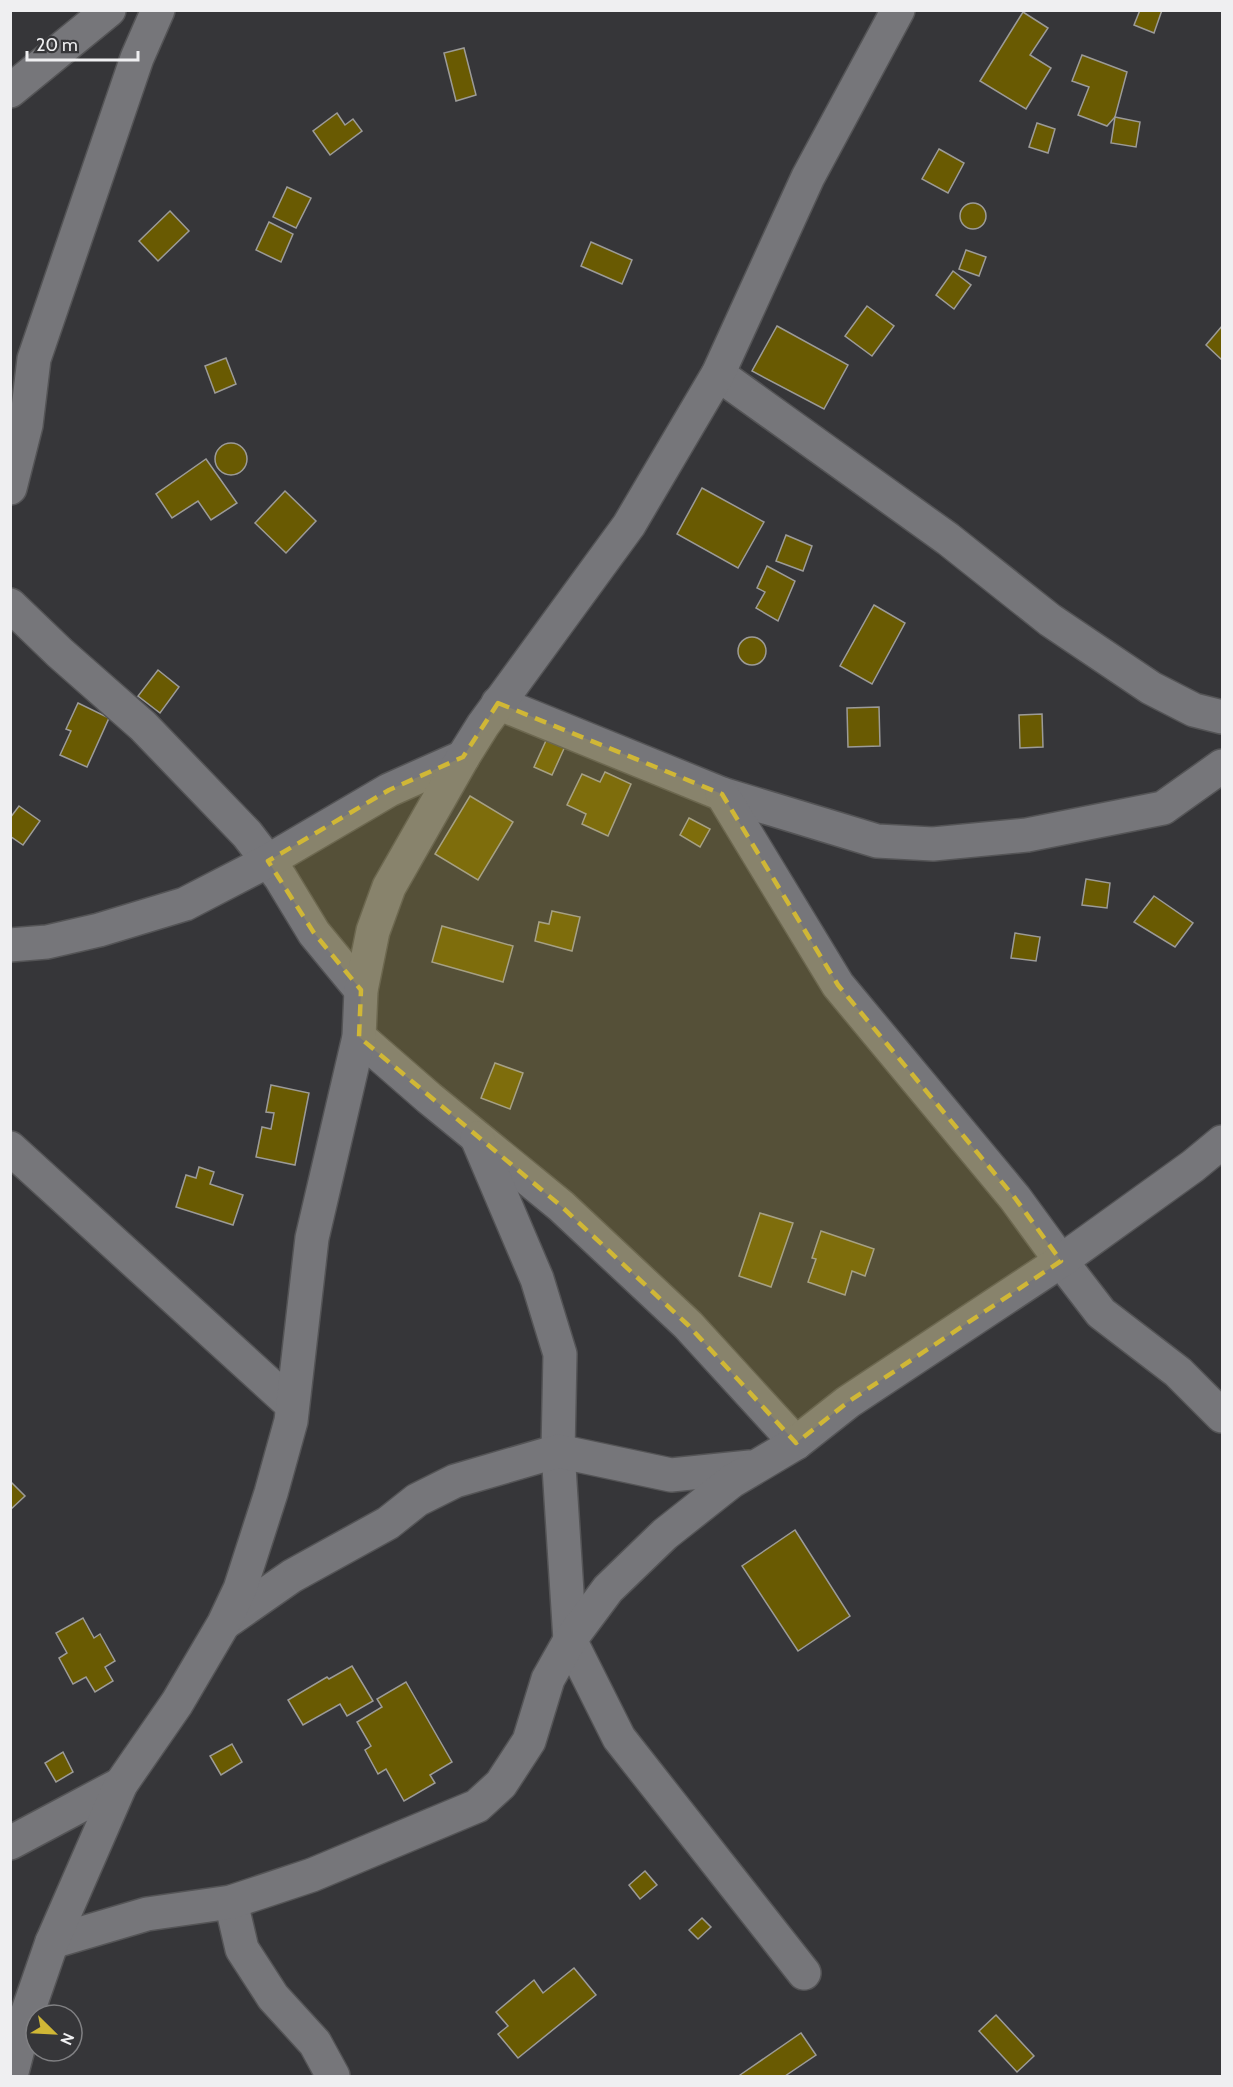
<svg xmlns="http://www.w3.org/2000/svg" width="1233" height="2087" font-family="Cabin,sans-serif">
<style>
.building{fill:#695a02;stroke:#9c9b98;stroke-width:1.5}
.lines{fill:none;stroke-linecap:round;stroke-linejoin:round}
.street-casing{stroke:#545456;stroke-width:36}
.street{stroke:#76767a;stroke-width:33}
.marked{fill:#d0b736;fill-opacity:0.2;stroke:#d0b736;stroke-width:4.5;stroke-dasharray:12 8;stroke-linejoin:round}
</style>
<rect width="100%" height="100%" fill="#363639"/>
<g class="building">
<polygon points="1140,10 1162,10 1154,33 1134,25"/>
<polygon points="1023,12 1048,28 1030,55 1051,68 1026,109 980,81"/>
<polygon points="464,48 476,95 456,101 444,53"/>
<polygon points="1082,55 1127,72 1115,117 1107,126 1078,115 1089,87 1072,81"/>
<polygon points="337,113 345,125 353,119 362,131 330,155 313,131"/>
<polygon points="1115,117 1140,122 1136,147 1111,143"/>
<polygon points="1037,123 1055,129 1048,153 1029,147"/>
<polygon points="939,149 964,163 948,193 922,179"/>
<polygon points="287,187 311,198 296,228 273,217"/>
<circle cx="973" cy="216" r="13"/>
<polygon points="170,211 189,231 158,261 139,241"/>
<polygon points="269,222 293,234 281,262 256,250"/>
<polygon points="591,242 632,260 622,284 581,266"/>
<polygon points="966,250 986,257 979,276 959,269"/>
<polygon points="953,271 971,285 954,309 936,295"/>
<polygon points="867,306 894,326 872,356 845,336"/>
<polygon points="777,326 848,365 824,409 752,371"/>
<polygon points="1222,326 1222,360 1206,345"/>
<polygon points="226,358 236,384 215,393 205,366"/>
<circle cx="231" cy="459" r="16"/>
<polygon points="206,459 237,503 211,520 198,501 172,518 156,494"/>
<polygon points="702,488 764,522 738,568 677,534"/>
<polygon points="285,491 316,521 286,553 255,523"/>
<polygon points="786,535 812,546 803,571 776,561"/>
<polygon points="767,566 795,581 778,621 756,608 765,592 757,588"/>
<polygon points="874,605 905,623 872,684 840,666"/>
<circle cx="752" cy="651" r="14"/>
<polygon points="158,670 179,687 160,713 138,696"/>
<polygon points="78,703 109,718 87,767 60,755 71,731 66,729"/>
<polygon points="879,707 880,746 848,747 847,708"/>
<polygon points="1042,714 1043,747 1020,748 1019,715"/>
<polygon points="549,734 567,742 552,775 534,767"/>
<polygon points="605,772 631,784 608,836 582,824 586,814 567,805 582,774 600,782"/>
<polygon points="470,796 513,822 478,880 435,854"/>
<polygon points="19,806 40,821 23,845 10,836 10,818"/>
<polygon points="689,818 710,829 700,847 680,835"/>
<polygon points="1086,879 1110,883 1107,908 1082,905"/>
<polygon points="1154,896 1193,923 1175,947 1134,922"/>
<polygon points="552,911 580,917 572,951 535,941 539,922 549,924"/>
<polygon points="442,926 513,946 503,982 432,962"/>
<polygon points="1015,933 1040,937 1036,961 1011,958"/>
<polygon points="495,1063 523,1073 510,1109 481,1098"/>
<polygon points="271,1085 309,1093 295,1165 256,1157 262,1127 271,1129 274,1113 266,1112"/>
<polygon points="199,1167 214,1172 210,1184 243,1195 233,1225 176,1207 186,1175 196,1178"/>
<polygon points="760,1213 793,1223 771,1287 739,1276"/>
<polygon points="821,1231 874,1249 865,1276 852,1271 845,1295 808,1282 816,1259 812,1258"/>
<polygon points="10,1481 25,1496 10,1510"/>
<polygon points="795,1530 850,1616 798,1651 742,1566"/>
<polygon points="83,1618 94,1638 100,1634 115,1661 105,1667 113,1681 95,1692 86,1677 73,1684 59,1658 67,1653 56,1633"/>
<polygon points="352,1666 373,1701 347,1716 340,1704 303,1725 288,1700 327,1677 329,1679"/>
<polygon points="406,1682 452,1762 430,1775 435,1783 404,1801 386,1769 378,1774 365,1750 371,1746 357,1722 382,1707 377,1699"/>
<polygon points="232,1744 242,1762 221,1775 210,1756"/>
<polygon points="63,1752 73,1772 56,1782 45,1763"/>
<polygon points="645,1871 657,1885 640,1899 629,1885"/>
<polygon points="702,1918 711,1927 698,1939 689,1930"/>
<polygon points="574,1968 596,1995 518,2058 498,2034 508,2026 496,2012 534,1980 543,1993"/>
<polygon points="996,2015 1034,2056 1017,2072 979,2031"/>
<polygon points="801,2033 816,2055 785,2076 741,2076 740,2075"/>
</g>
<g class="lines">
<defs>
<g id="street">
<polyline points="10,91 109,10"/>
<polyline points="718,374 948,539 1050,620 1151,688 1194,710 1222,717"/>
<polyline points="10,488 26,425 34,359 137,58 158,10"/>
<polyline points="10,605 60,653 143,726 247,834 280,877 314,933 361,990"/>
<polyline points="498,703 722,794 877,841 933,844 1027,835 1163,808 1222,766"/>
<polyline points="722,794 838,985 1015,1198 1061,1261 1101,1313 1178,1372 1222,1416"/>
<polyline points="10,945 47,942 99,930 185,904 268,861 389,790 463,757"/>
<polyline points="359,1037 429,1098 561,1206 688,1325 796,1443"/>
<polyline points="477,1138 537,1279 560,1354 558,1451 570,1640 619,1738 804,1973"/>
<polyline points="10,1148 292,1405"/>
<polyline points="226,1622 292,1576 388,1523 417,1500 455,1481 558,1451 671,1475 750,1467"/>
<polyline points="10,1843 121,1784"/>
<polyline points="231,1902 242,1949 273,1997 315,2043 333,2076"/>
<polyline points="52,1942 147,1914 231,1902 312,1875 477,1806 501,1784 529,1741 548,1679 570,1640 608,1589 665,1534 732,1481 796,1443 848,1402 1061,1261 1193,1166 1222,1142"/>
<polyline points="11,2076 27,2014 52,1942 121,1784 177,1703 224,1623 240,1589 271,1493 291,1421 312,1238 359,1037 361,990 373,931 389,887 463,757 483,725 629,525 718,374 808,177 898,10"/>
</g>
</defs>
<use href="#street" class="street-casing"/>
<use href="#street" class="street"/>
</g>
<path class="marked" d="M498 703 722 794 838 985 1015 1198 1061 1261 848 1402 796 1443 688 1325 561 1206 359 1037 361 990 314 933 268 861 389 790 463 757Z"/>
<rect width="1233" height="2087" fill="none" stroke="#efeff1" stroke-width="24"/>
<g transform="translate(54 2033) rotate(114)"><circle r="28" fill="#363639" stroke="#808083" stroke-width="1.5"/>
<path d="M0-4.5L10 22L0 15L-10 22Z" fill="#d0b736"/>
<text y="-9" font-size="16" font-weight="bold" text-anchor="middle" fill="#efeff1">N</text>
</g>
<path d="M27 51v9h111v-9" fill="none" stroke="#efeff1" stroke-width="3"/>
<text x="36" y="51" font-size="18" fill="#efeff1" stroke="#363639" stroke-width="4.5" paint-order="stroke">20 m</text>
</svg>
